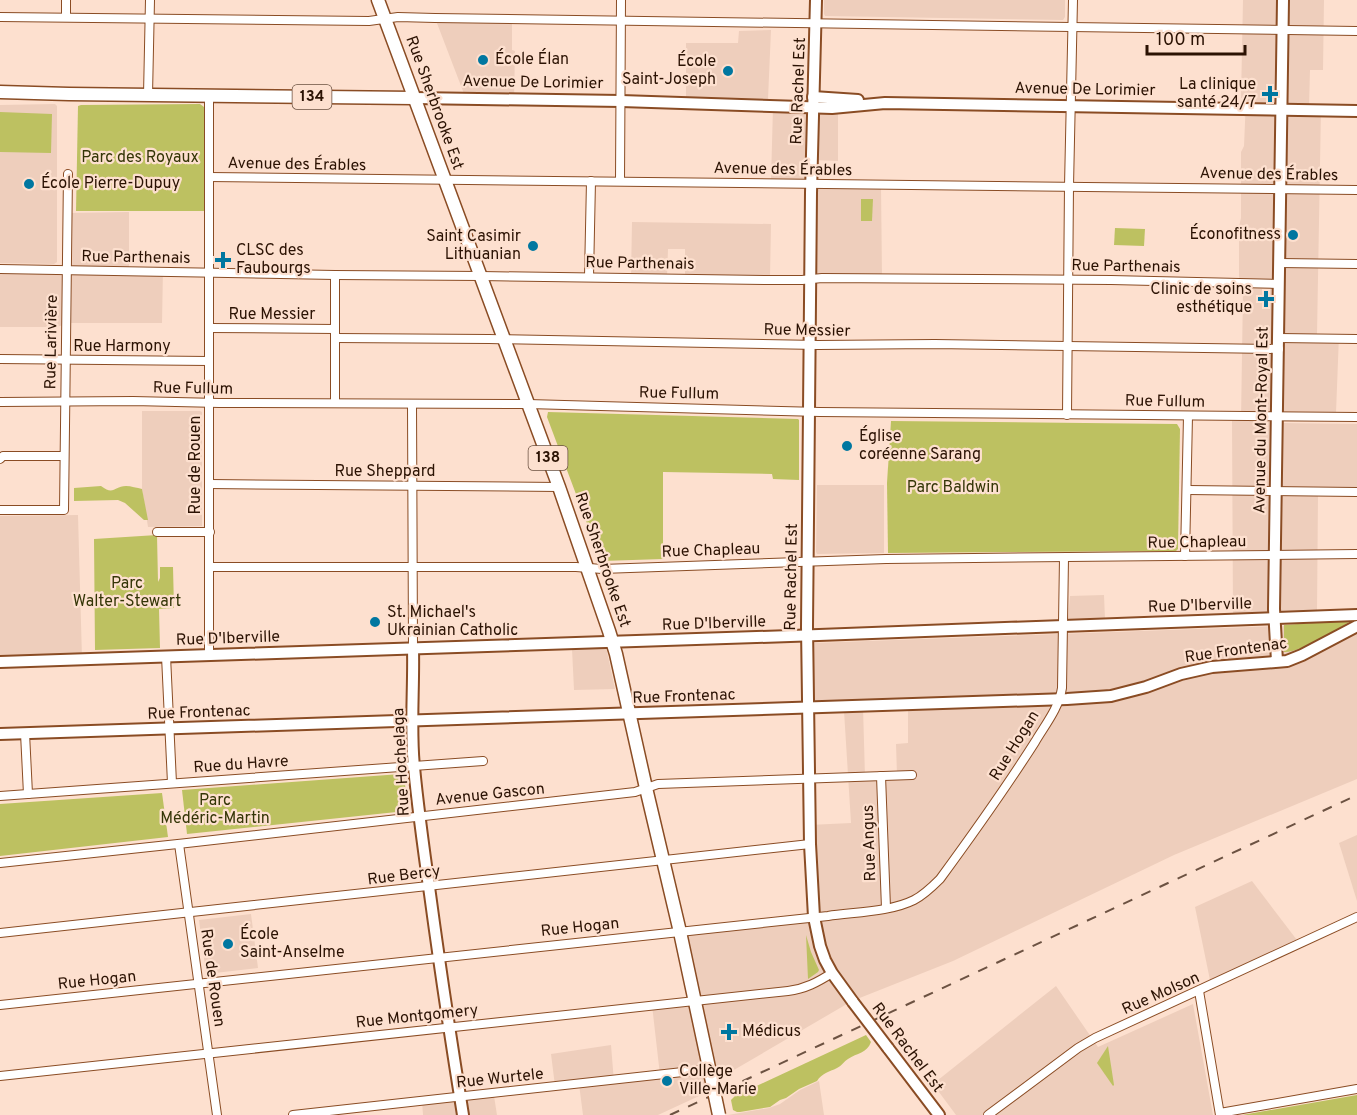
<svg xmlns="http://www.w3.org/2000/svg" width="1357" height="1115" font-family="Overpass,sans-serif">
<style>
.built{fill:#eecebc;fill-rule:evenodd}
.green{fill:#bdc161}
.lines{fill:none;stroke-linecap:round;stroke-linejoin:round}
.street-casing{stroke:#8a4c24;stroke-width:10}
.secondary-casing{stroke:#8a4c24;stroke-width:14}
.primary-casing{stroke:#8a4c24;stroke-width:15}
.street{stroke:#fff;stroke-width:8}
.secondary{stroke:#fff;stroke-width:10}
.primary{stroke:#fff;stroke-width:12}
.rail{stroke:#6c5242;stroke-width:2;stroke-dasharray:10 10;stroke-linecap:butt}
.secondary-bridge-casing{stroke:#8a4c24;stroke-width:14;stroke-linecap:butt}
.primary-bridge-casing{stroke:#8a4c24;stroke-width:15;stroke-linecap:butt}
.secondary-bridge{stroke:#fff;stroke-width:10}
.primary-bridge{stroke:#fff;stroke-width:12}
.poi-dot{fill:#0077a0;stroke:#fde0cf;stroke-width:2}
.labels{text-anchor:middle;dominant-baseline:central;stroke-width:4.5;stroke-linejoin:round;paint-order:stroke}
.shield{fill:#fde0cf;stroke:#6a5040;stroke-width:1.5}
.shield-label{font-size:15px;font-weight:bold;fill:#2b1203}
.poi-label{font-size:16px;fill:#2b1203;stroke:#fde0cf;text-anchor:start}
.street-label{font-size:16px;fill:#2b1203;stroke:#fde0cf}
.park-label{font-size:16px;fill:#343506;stroke:#fde0cf}
</style>
<rect width="100%" height="100%" fill="#fde0cf"/>
<g class="built">
<polygon points="824,0 1065,0 1065,17 1063,20 825,16 824,14"/>
<polygon points="1243,0 1324,0 1323,70 1310,70 1309,108 1321,108 1317,335 1339,335 1336,413 1273,412 1271,496 1318,496 1317,612 1233,615 1232,421 1241,420 1243,291 1239,277 1239,227 1241,218 1241,152 1244,146 1246,99 1241,98"/>
<polygon points="435,18 512,20 512,50 515,51 514,100 466,99"/>
<polygon points="771,30 768,99 686,99 686,43 738,43 739,31"/>
<polygon points="0,105 55,104 57,106 57,262 54,264 0,263"/>
<polygon points="773,107 838,109 838,161 812,160 810,181 771,180"/>
<polygon points="811,183 881,185 882,277 810,279"/>
<polygon points="129,212 129,268 163,269 162,323 71,323 56,327 0,327 0,272 68,272 68,213"/>
<polygon points="632,222 771,224 770,277 685,277 685,249 668,249 667,277 631,277"/>
<polygon points="142,411 200,411 202,412 202,526 148,527 142,489"/>
<polygon points="1283,423 1357,424 1357,488 1281,487"/>
<polygon points="817,485 884,485 884,553 817,554 816,552"/>
<polygon points="78,515 82,658 0,659 0,516"/>
<polygon points="1104,595 1105,619 1068,621 1070,596"/>
<path d="M1357 623V779L1174 855 953 961 852 1001 727 1074 710 1069 660 1075 652 1005 695 1000 680 932 814 917 809 825 851 823 844 711 813 703V643ZM908 705V743L896 744 897 775 865 777 863 707Z"/>
<polygon points="606,647 615,689 574,690 572,649"/>
<polygon points="1357,835 1357,901 1339,843"/>
<polygon points="1252,881 1300,944 1211,985 1195,907"/>
<polygon points="251,914 258,968 206,974 199,920"/>
<polygon points="1056,986 1098,1047 1193,1004 1213,1115 956,1115 933,1084"/>
<polygon points="611,1045 614,1082 708,1072 712,1090 658,1115 583,1115 579,1084 555,1086 551,1054"/>
<polygon points="819,1081 824,1115 728,1115 769,1108 780,1104 800,1090"/>
<polygon points="494,1096 497,1115 423,1115 422,1101"/>
</g>
<g class="green">
<polygon points="200,104 204,107 204,211 76,211 78,106 81,105"/>
<polygon points="0,112 52,114 51,153 0,152"/>
<polygon points="861,199 873,199 872,221 861,221"/>
<polygon points="1115,228 1145,229 1144,246 1114,245"/>
<polygon points="548,412 798,419 799,420 799,480 773,479 772,474 663,472 663,559 602,561 600,558 547,417"/>
<polygon points="891,421 1177,424 1180,429 1178,549 1176,551 888,553 887,483"/>
<path d="M101 486C114 496 114 486 126 486 131 486 137 488 142 489L148 520H144L125 503 118 500 74 501V488Z"/>
<polygon points="157,535 158,582 160,578 160,567 173,567 174,608 159,609 160,648 95,650 94,539"/>
<path d="M1353 620C1336 629 1301 653 1284 652V625Z"/>
<polygon points="401,774 404,776 408,809 406,811 187,834 182,790"/>
<polygon points="162,793 168,837 0,856 0,804"/>
<polygon points="806,935 811,952 819,970 818,972 808,979"/>
<path d="M866 1035 871 1042C867 1053 857 1053 848 1059 844 1061 842 1066 837 1068 829 1072 822 1073 817 1081L799 1089 786 1098 780 1100 770 1107 740 1112H737L733 1110 731 1100 735 1096Z"/>
<polygon points="1108,1046 1114,1085 1113,1086 1097,1063"/>
<polygon points="1357,1095 1357,1115 1242,1115"/>
</g>
<g class="lines">
<defs>
<g id="street">
<polyline points="0,17 369,21 398,17 435,18 1357,31"/>
<polyline points="66,17 66,0"/>
<polyline points="148,95 150,0"/>
<polyline points="209,177 1357,190"/>
<polyline points="620,181 621,0"/>
<polyline points="1280,263 1357,264"/>
<polyline points="0,269 335,275 481,276 769,280 802,280 822,278 1111,280 1279,284"/>
<polyline points="335,275 335,403"/>
<polyline points="589,277 591,181"/>
<polyline points="209,328 335,329"/>
<polyline points="335,338 489,339 818,345 935,344 1279,349"/>
<polyline points="1279,338 1357,339"/>
<polyline points="0,359 209,361"/>
<polyline points="0,402 133,401 219,403 528,404 820,412 1357,417"/>
<polyline points="412,404 413,648"/>
<polyline points="1067,415 1069,186 1073,0"/>
<polyline points="0,459 3,456 63,456"/>
<polyline points="210,484 559,487"/>
<polyline points="1188,490 1357,492"/>
<polyline points="0,510 64,510 68,174"/>
<polyline points="157,532 210,532"/>
<polyline points="1185,556 1188,416"/>
<polyline points="209,567 576,567 602,569 886,559 1357,554"/>
<polyline points="209,655 209,96"/>
<polyline points="166,656 172,783"/>
<polyline points="25,733 28,794"/>
<polyline points="881,776 886,908"/>
<polyline points="0,796 483,761"/>
<polyline points="179,844 217,1115"/>
<polyline points="0,863 187,843 635,792 658,784 912,775"/>
<polyline points="0,933 810,844"/>
<polyline points="1199,991 1220,1115"/>
<path d="M0 1005 828 916C855 912 890 912 914 900 924 895 932 887 940 879 973 834 1005 789 1035 742 1045 725 1059 708 1062 688L1064 558"/>
<path d="M0 1076 788 991C805 989 818 982 832 973"/>
<polyline points="1220,1113 1357,1089"/>
<polyline points="293,1115 710,1069"/>
<polyline points="988,1115 1078,1048 1095,1038 1357,917"/>
</g>
<g id="secondary">
<polyline points="816,0 811,193 807,627 810,844 814,917 820,946 825,960 832,973 853,1002"/>
<polyline points="813,97 858,100"/>
<polyline points="414,98 621,101 832,108 885,103 1357,111"/>
<path d="M413 648C414 688 410 728 414 767 418 809 424 852 430 894 440 968 451 1041 463 1115"/>
<polyline points="1277,661 1274,609 1283,0"/>
<polyline points="0,662 819,635 1357,615"/>
<polyline points="0,734 1067,699 1111,696 1146,687 1181,674 1212,667 1287,661 1302,655 1357,626"/>
<polyline points="888,1048 939,1115"/>
</g>
<g id="primary">
<polyline points="378,0 559,487 609,631 616,654 646,788 680,932 711,1077"/>
<polyline points="0,92 69,94 414,98"/>
</g>
</defs>
<use href="#street" class="street-casing"/>
<use href="#secondary" class="secondary-casing"/>
<use href="#primary" class="primary-casing"/>
<use href="#street" class="street"/>
<use href="#secondary" class="secondary"/>
<use href="#primary" class="primary"/>
<polyline class="rail" points="670,1115 1357,795"/>
<defs>
<polyline id="secondary-bridge" points="853,1002 888,1048"/>
<polyline id="primary-bridge" points="711,1077 719,1115"/>
</defs>
<use href="#secondary-bridge" class="secondary-bridge-casing"/>
<use href="#primary-bridge" class="primary-bridge-casing"/>
<use href="#secondary-bridge" class="secondary-bridge"/>
<use href="#primary-bridge" class="primary-bridge"/>
</g>
<g class="poi-dot">
<circle cx="483" cy="60" r="6"/>
<circle cx="728" cy="71" r="6"/>
<path d="M1267 85h6v6h6v6h-6v6h-6v-6h-6v-6h6z"/>
<circle cx="29" cy="184" r="6"/>
<circle cx="1293" cy="235" r="6"/>
<circle cx="533" cy="246" r="6"/>
<path d="M220 251h6v6h6v6h-6v6h-6v-6h-6v-6h6z"/>
<path d="M1263 290h6v6h6v6h-6v6h-6v-6h-6v-6h6z"/>
<circle cx="847" cy="446" r="6"/>
<circle cx="375" cy="622" r="6"/>
<circle cx="228" cy="944" r="6"/>
<path d="M726 1023h6v6h6v6h-6v6h-6v-6h-6v-6h6z"/>
<circle cx="667" cy="1081" r="6"/>
</g>
<g class="labels">
<g class="shield">
<rect x="292.5" y="85" width="39" height="24" rx="4.5"/>
<rect x="528.5" y="446" width="39" height="24" rx="4.5"/>
</g>
<g class="shield-label">
<text x="312" y="97">134</text>
<text x="548" y="458">138</text>
</g>
<g class="poi-label">
<text x="495" y="60">École Élan</text>
<text x="716" y="62" text-anchor="end">École<tspan x="716" dy="18">Saint-Joseph</tspan></text>
<text x="1256" y="85" text-anchor="end">La clinique<tspan x="1256" dy="18">santé 24/7</tspan></text>
<text x="41" y="184">École Pierre-Dupuy</text>
<text x="1281" y="235" text-anchor="end">Éconofitness</text>
<text x="521" y="237" text-anchor="end">Saint Casimir<tspan x="521" dy="18">Lithuanian</tspan></text>
<text x="236" y="251">CLSC des<tspan x="236" dy="18">Faubourgs</tspan></text>
<text x="1252" y="290" text-anchor="end">Clinic de soins<tspan x="1252" dy="18">esthétique</tspan></text>
<text x="859" y="437">Église<tspan x="859" dy="18">coréenne Sarang</tspan></text>
<text x="387" y="613">St. Michael's<tspan x="387" dy="18">Ukrainian Catholic</tspan></text>
<text x="240" y="935">École<tspan x="240" dy="18">Saint-Anselme</tspan></text>
<text x="742" y="1032">Médicus</text>
<text x="679" y="1072">Collège<tspan x="679" dy="18">Ville-Marie</tspan></text>
</g>
<g class="street-label">
<text transform="translate(533 83) rotate(1)">Avenue De Lorimier</text>
<text transform="translate(1085 90) rotate(1)">Avenue De Lorimier</text>
<text transform="translate(799 91) rotate(-88)">Rue Rachel Est</text>
<text transform="translate(434 103) rotate(70)">Rue Sherbrooke Est</text>
<text transform="translate(297 165) rotate(1)">Avenue des Érables</text>
<text transform="translate(783 170) rotate(1)">Avenue des Érables</text>
<text transform="translate(1269 175) rotate(1)">Avenue des Érables</text>
<text transform="translate(136 258) rotate(1)">Rue Parthenais</text>
<text transform="translate(640 264) rotate(1)">Rue Parthenais</text>
<text transform="translate(1126 267) rotate(1)">Rue Parthenais</text>
<text x="272" y="315">Rue Messier</text>
<text transform="translate(807 331) rotate(1)">Rue Messier</text>
<text transform="translate(52 342) rotate(-89)">Rue Larivière</text>
<text x="122" y="347">Rue Harmony</text>
<text transform="translate(193 389) rotate(1)">Rue Fullum</text>
<text transform="translate(679 394) rotate(1)">Rue Fullum</text>
<text transform="translate(1165 402) rotate(1)">Rue Fullum</text>
<text transform="translate(1262 420) rotate(-89)">Avenue du Mont-Royal Est</text>
<text transform="translate(196 465) rotate(-90)">Rue de Rouen</text>
<text x="385" y="472">Rue Sheppard</text>
<text transform="translate(1197 543) rotate(-1)">Rue Chapleau</text>
<text transform="translate(711 551) rotate(-2)">Rue Chapleau</text>
<text transform="translate(602 560) rotate(71)">Rue Sherbrooke Est</text>
<text transform="translate(792 577) rotate(-89)">Rue Rachel Est</text>
<text transform="translate(1200 606) rotate(-2)">Rue D'Iberville</text>
<text transform="translate(714 624) rotate(-2)">Rue D'Iberville</text>
<text transform="translate(228 639) rotate(-2)">Rue D'Iberville</text>
<text transform="translate(1236 651) rotate(-8)">Rue Frontenac</text>
<text transform="translate(684 697) rotate(-2)">Rue Frontenac</text>
<text transform="translate(199 713) rotate(-2)">Rue Frontenac</text>
<text transform="translate(1015 746) rotate(-58)">Rue Hogan</text>
<text transform="translate(402 762) rotate(-93)">Rue Hochelaga</text>
<text transform="translate(241 765) rotate(-4)">Rue du Havre</text>
<text transform="translate(490 795) rotate(-6)">Avenue Gascon</text>
<text transform="translate(870 843) rotate(-92)">Rue Angus</text>
<text transform="translate(404 876) rotate(-7)">Rue Bercy</text>
<text transform="translate(580 928) rotate(-6)">Rue Hogan</text>
<text transform="translate(212 978) rotate(82)">Rue de Rouen</text>
<text transform="translate(97 981) rotate(-6)">Rue Hogan</text>
<text transform="translate(1161 994) rotate(-24)">Rue Molson</text>
<text transform="translate(417 1017) rotate(-6)">Rue Montgomery</text>
<text transform="translate(907 1048) rotate(53)">Rue Rachel Est</text>
<text transform="translate(500 1079) rotate(-6)">Rue Wurtele</text>
</g>
<g class="park-label">
<text x="140" y="158">Parc des Royaux</text>
<text x="953" y="488">Parc Baldwin</text>
<text x="127" y="584">Parc<tspan x="127" dy="18">Walter-Stewart</tspan></text>
<text x="215" y="801">Parc<tspan x="215" dy="18">Médéric-Martin</tspan></text>
</g>
</g>
<path d="M1147 45v9h98v-9" fill="none" stroke="#2b1203" stroke-width="3"/>
<text x="1156" y="45" font-size="18" fill="#2b1203" stroke="#fde0cf" stroke-width="4.5" paint-order="stroke">100 m</text>
</svg>
